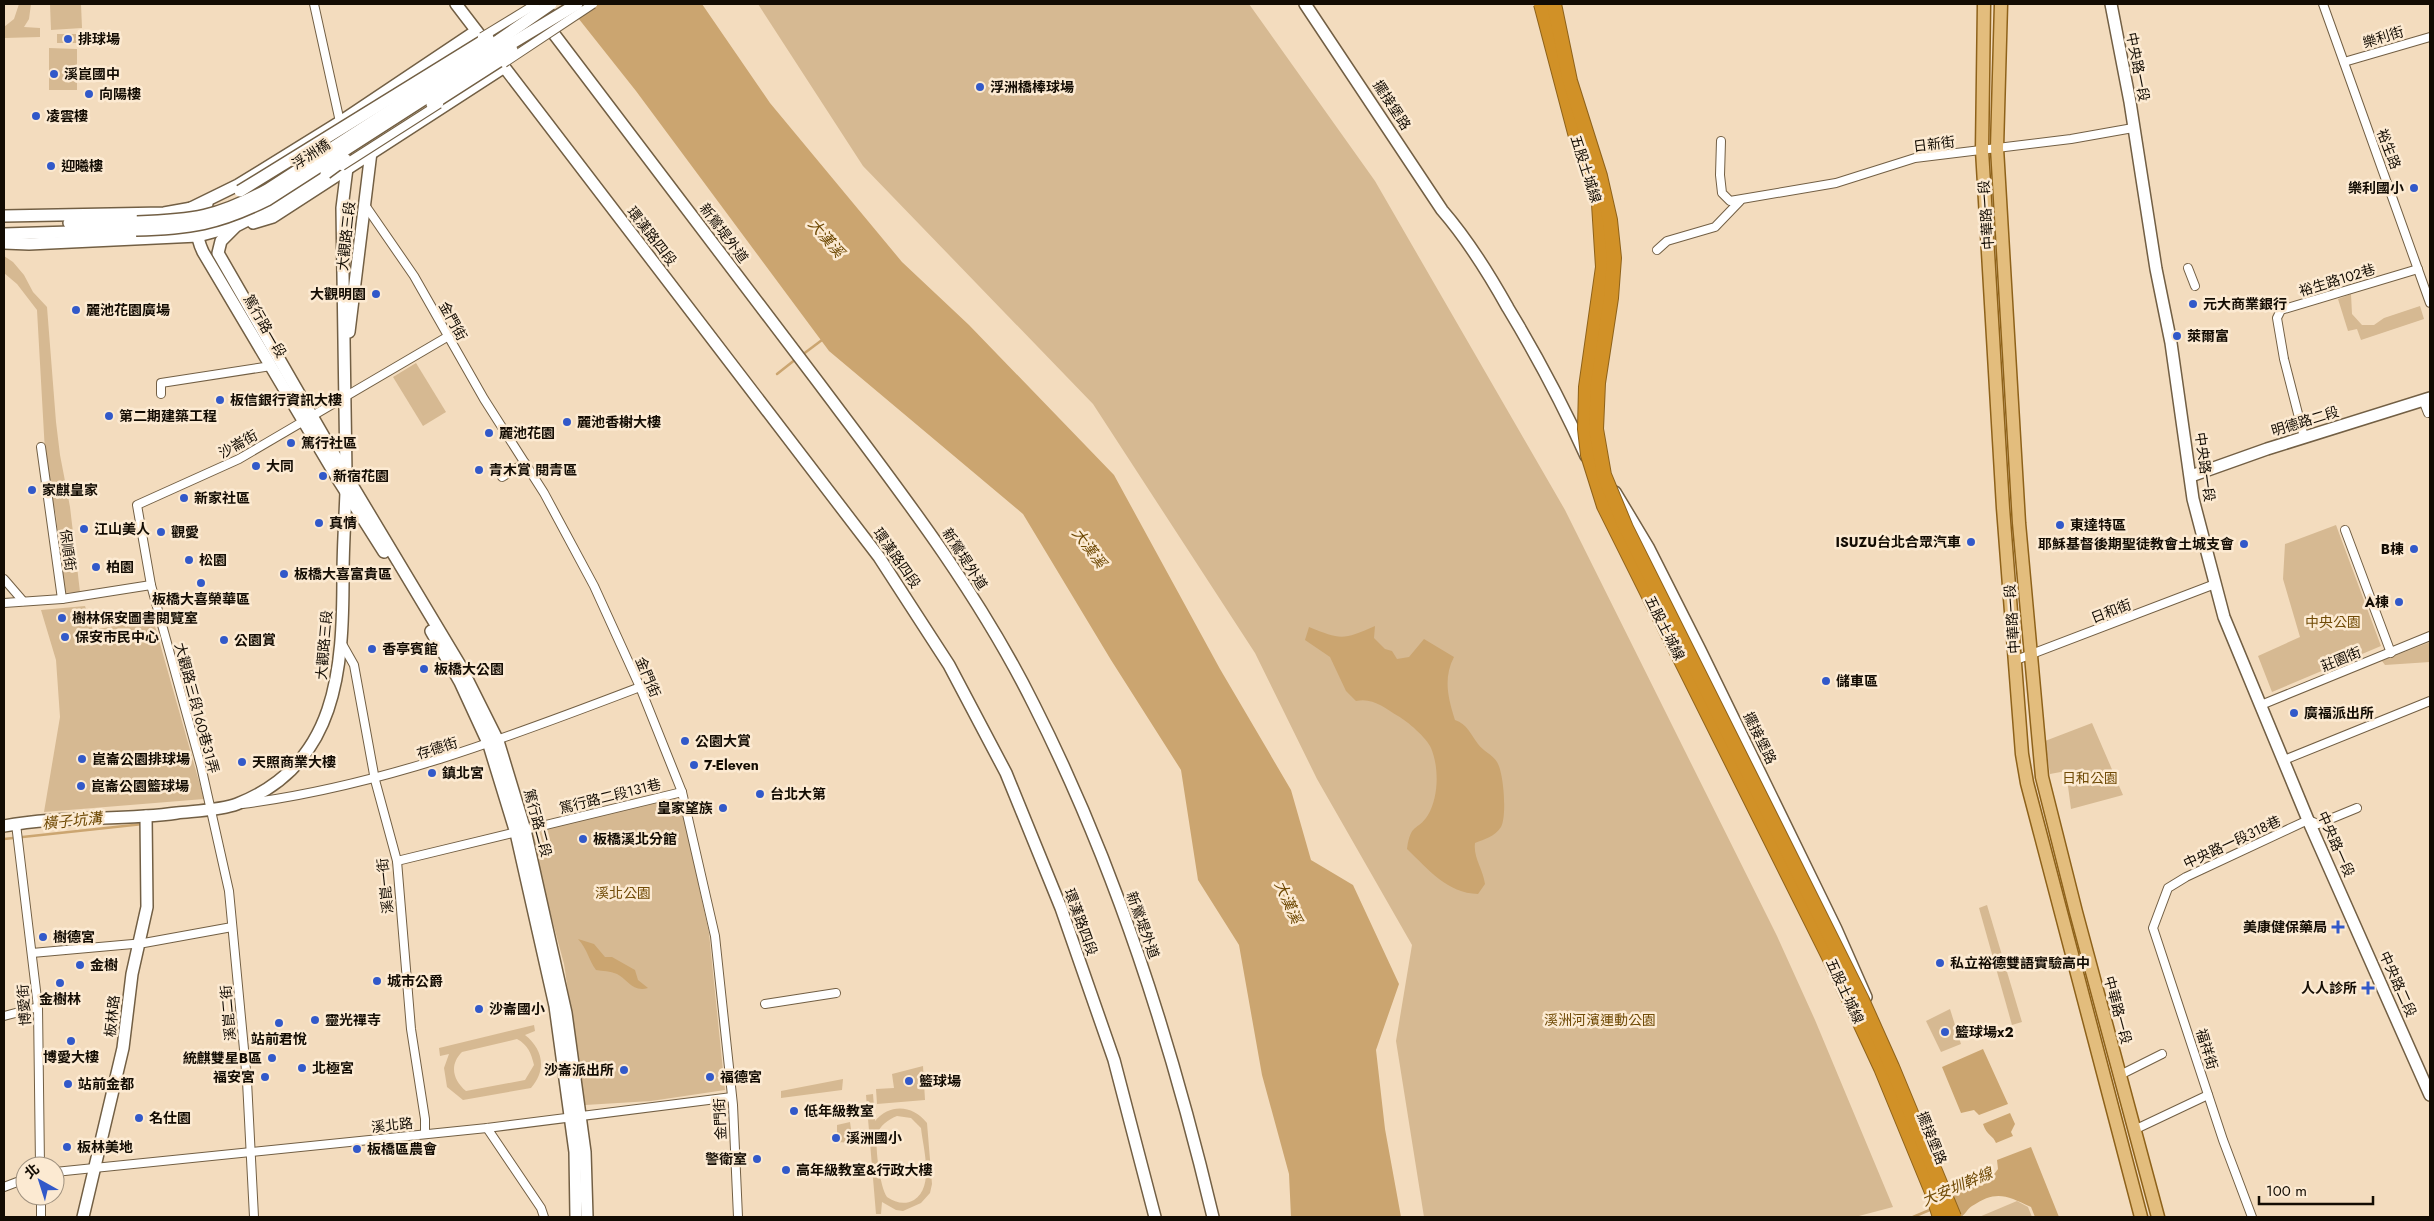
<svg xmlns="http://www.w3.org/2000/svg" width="2434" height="1221" font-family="Jost,'Noto Sans TC',sans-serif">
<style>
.green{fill:#d6b992;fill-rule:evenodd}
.water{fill:#cba570}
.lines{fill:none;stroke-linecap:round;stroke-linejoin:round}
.stream{stroke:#cba570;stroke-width:2.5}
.street-casing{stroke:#725f44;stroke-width:10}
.secondary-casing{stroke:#725f44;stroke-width:14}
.primary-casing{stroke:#8e621a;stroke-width:15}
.street{stroke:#fff;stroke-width:8}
.secondary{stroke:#fff;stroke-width:11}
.primary{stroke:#e3bd7d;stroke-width:12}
.street-bridge-casing{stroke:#725f44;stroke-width:10;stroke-linecap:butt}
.secondary-bridge-casing{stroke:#725f44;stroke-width:14;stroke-linecap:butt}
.highway-bridge-casing{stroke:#8e621a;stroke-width:16;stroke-linecap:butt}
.street-bridge{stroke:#fff;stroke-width:8}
.secondary-bridge{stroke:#fff;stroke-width:11}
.highway-bridge{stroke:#d19127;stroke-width:14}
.poi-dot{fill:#3259c9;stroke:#fcead2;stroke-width:2}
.labels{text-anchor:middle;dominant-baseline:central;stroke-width:5;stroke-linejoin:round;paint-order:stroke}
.street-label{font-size:14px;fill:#130c03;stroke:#fcead2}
.poi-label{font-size:14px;font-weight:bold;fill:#130c03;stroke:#fcead2;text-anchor:start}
.park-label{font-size:14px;fill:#704b07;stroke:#fcead2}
.water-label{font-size:15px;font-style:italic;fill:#6f4904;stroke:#fcead2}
</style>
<rect width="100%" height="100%" fill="#f3dcbe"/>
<g class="green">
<polygon points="19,4 31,4 29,19 24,27 40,28 40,37 4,38 4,27 14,19"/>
<polygon points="50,4 81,4 82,28 51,30"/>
<polygon points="758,4 1249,4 1375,181 1565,510 1777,936 1815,1020 1893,1207 1855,1217 1424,1217 1396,1041 1412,945 1317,779 1255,653 1093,404 863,166"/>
<rect x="57" y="34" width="23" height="9"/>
<polygon points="49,48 77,49 77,90 49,90"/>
<polygon points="4,256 13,262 24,275 33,292 47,307 56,422 60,455 70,507 80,592 64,593 56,516 46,470 37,310 17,284 4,273"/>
<polygon points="2351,294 2352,314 2362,325 2374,325 2384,318 2420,306 2424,319 2361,340 2357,329 2348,331 2338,299"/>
<polygon points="416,363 446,412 423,426 393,377"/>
<polygon points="2336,525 2381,646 2272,692 2258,656 2300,637 2283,579 2285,544"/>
<polygon points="85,606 93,630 153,619 204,799 44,812 60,717 56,660 41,610"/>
<polygon points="2430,642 2430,662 2385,665 2382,661"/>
<polygon points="2092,723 2123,795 2071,809 2066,771 2050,774 2045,741"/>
<polygon points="679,795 709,933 725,1090 651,1101 585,1105 564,964 529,833"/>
<polygon points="1987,905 2022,1022 2012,1025 1979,908"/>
<polygon points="1950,1009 1961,1044 1941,1052 1926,1021"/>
<path d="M534 1025 535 1031 525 1035C543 1049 547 1070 531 1088L463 1100 447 1087 444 1068 449 1054 440 1056 439 1048ZM517 1039C528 1045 531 1053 534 1065L525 1080 466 1091C453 1080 449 1065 462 1052Z"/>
<polygon points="923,1066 925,1100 877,1104 876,1089 894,1088 892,1074"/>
<polygon points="843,1079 842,1090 781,1098 781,1091"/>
<path d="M873 1094 875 1121C890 1103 913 1105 927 1123L932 1184 930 1193 921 1203 903 1211 896 1210 882 1202 881 1214H876L866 1095ZM897 1116 911 1118 921 1128C923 1148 935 1187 914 1200 905 1205 896 1203 887 1197 880 1187 875 1148 877 1135 879 1126 889 1119 897 1116Z"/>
<polygon points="850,1122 853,1143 837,1142 837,1125"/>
<polygon points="2017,1201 2028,1207 2032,1217 1979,1217"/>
</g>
<g class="water">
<polygon points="567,4 702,4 770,103 902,262 969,325 1114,475 1220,669 1291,790 1311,860 1353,885 1399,984 1376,1050 1385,1129 1401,1217 1291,1217 1289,1174 1262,1075 1239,945 1198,880 1181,770 1111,660 1023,514 829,351 636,91"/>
<path d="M1375 626 1374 638 1385 649 1392 651 1397 659 1409 657 1424 639 1454 657C1443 678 1448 698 1455 720 1467 724 1470 733 1478 744 1483 751 1493 755 1497 762 1504 773 1507 816 1501 827 1494 837 1485 839 1475 843 1473 857 1483 869 1485 884L1478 894C1447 893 1429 870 1407 849 1411 822 1417 832 1428 815 1439 796 1439 767 1431 748 1427 738 1407 721 1398 716 1385 708 1372 697 1356 701L1346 691 1330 657 1305 640 1309 627C1341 640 1343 640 1375 626Z"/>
<path d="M578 939 594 944 605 957H612L635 970 638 980 648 988C633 993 626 978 617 974 610 971 603 971 596 970 588 959 588 950 578 939Z"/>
<polygon points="1983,1049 2008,1104 1979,1115 1974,1110 1961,1113 1942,1067"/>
<path d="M2010 1113 2015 1124 2011 1132 2013 1136 1996 1143C1993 1135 1987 1136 1983 1124Z"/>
<path d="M2031 1147 2059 1217H2035L2031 1207C2006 1195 1996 1190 1972 1206 1967 1209 1965 1215 1961 1217L1950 1190 1995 1173 1998 1169 1997 1160Z"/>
</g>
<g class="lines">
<g class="stream">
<polyline points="802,355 822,340"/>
<polyline points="777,374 796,359"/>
<polyline points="4,839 143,824"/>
<polyline points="1913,1217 1932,1209"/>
</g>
<defs>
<g id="street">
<polyline points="314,4 340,122"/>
<polyline points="2323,4 2430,303"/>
<polyline points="2344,62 2430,37"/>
<polyline points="1721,141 1720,175 1722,193 1730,201 1836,183 1915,158 2071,139 2133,128"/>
<polyline points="365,205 414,276 484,399 544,493 594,586 640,687 682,792 715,936 733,1105 738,1217"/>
<polyline points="1657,250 1667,241 1715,227 1740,201"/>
<polyline points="2188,268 2195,286"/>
<polyline points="161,394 161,383 271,366"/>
<polyline points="2423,400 2428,413"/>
<polyline points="2304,437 2284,359 2277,318 2281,310 2418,269"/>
<polyline points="41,447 62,599"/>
<polyline points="502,477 525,463"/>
<polyline points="2345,530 2391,653"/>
<polyline points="4,579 23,601"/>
<polyline points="4,603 62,599 151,585"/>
<polyline points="341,642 354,665 375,780 397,861 411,1029 425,1119 425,1134"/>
<polyline points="2016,660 2215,584"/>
<polyline points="2261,705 2430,636"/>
<polyline points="2284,760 2430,701"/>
<path d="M242 804C382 786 509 737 640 687"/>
<polyline points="16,824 38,1007 40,1166"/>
<polyline points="397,861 682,792"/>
<polyline points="32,953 144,943 232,927"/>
<polyline points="765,1004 836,993"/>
<polyline points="4,1016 38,1007"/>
<polyline points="2120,1075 2162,1054"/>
<polyline points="487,1128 541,1208 544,1217"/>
<polyline points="2134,1130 2208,1095"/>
<polyline points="55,1172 487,1128 732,1097"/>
<polyline points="4,1187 25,1179"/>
<polyline points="41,1196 41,1217"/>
<polyline points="254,1217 247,1081 229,891 201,766 151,585 137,505 239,459 447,337"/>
<polyline points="2252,1217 2223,1140 2153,928 2168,888 2186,877 2308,820 2318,824 2357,808"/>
</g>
<g id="secondary">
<polyline points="456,4 879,557 949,665 1006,773 1061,908 1114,1060 1155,1217"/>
<path d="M1305 4 1442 210C1468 240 1489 274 1508 308 1537 356 1563 405 1586 456"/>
<polyline points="2111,4 2130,102 2156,269 2171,343 2193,499 2224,617 2308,820 2430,1095"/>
<path d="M532 5C627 131 723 256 818 382 896 486 976 588 1034 705 1116 867 1171 1041 1213 1217"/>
<polyline points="340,122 347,168 342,208 346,473"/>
<polyline points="326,173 269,209 236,226 221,241 218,253 346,475 460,665 498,741 525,830 566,1013 585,1152 587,1217"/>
<path d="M207 204C194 218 195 235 203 252L339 481 384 552"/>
<polyline points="187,210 238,185 340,122 476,31"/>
<polyline points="4,216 164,213 192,208"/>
<polyline points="69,223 137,222"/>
<polyline points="253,223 273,217 503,68"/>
<polyline points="4,234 136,230"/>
<polyline points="4,243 29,244 198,236 235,226"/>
<polyline points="349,332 371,152"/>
<polyline points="2191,476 2267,449 2430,398"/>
<polyline points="1615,492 1648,547 1700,650 1836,929 1866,997"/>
<polyline points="431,631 460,682 489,745 516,833 555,1006 575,1152 576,1217"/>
<path d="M4 826C60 815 120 821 177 813 194 811 222 810 237 804 338 765 343 668 343 575 343 547 345 519 346 492"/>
<polyline points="83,1217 123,1048 132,974 147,907 146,816"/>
</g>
<g id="primary">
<polyline points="1984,4 1982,150 2003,508 2022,754 2027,783 2141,1217"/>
<polyline points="2001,4 1997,148 2019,523 2042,777 2076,912 2158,1217"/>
</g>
</defs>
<use href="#street" class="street-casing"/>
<use href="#secondary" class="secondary-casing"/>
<use href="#primary" class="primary-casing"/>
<use href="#street" class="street"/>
<use href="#secondary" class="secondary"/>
<use href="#primary" class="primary"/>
<defs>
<g id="street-bridge">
<polyline points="482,37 536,4"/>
<polyline points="504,63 593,4"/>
<polyline points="342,166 439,104"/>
</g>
<g id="secondary-bridge">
<polyline points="432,104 499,61 512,50"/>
<polyline points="326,173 345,159"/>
<polyline points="240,191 488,38"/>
<path d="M137 222C194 220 217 217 267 190L499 40 551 4"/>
<path d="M136 230C189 229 219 224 267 200L494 54 577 4"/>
</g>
<g id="highway-bridge">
<polyline points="1541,4 1575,133 1599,204 1603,267 1586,387 1585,429 1588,455 1604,506 1833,965 1881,1068 1932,1192 1940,1217"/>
<polyline points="1554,4 1570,81 1600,176 1610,220 1614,258 1611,298 1598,383 1596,429 1604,475 1626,528 1862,1000 1892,1067 1954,1217"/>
</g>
</defs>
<use href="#street-bridge" class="street-bridge-casing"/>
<use href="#secondary-bridge" class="secondary-bridge-casing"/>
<use href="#highway-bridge" class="highway-bridge-casing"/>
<use href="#street-bridge" class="street-bridge"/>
<use href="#secondary-bridge" class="secondary-bridge"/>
<use href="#highway-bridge" class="highway-bridge"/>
</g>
<g class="poi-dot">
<circle cx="68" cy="39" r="5"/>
<circle cx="54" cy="74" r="5"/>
<circle cx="980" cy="87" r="5"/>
<circle cx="89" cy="94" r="5"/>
<circle cx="36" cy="116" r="5"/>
<circle cx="51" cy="166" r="5"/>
<circle cx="2414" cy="188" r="5"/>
<circle cx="376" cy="294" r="5"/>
<circle cx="2193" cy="304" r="5"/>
<circle cx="76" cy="310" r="5"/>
<circle cx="2177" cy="336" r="5"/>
<circle cx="220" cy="400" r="5"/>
<circle cx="109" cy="416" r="5"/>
<circle cx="567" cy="422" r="5"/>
<circle cx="489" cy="433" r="5"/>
<circle cx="291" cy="443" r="5"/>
<circle cx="256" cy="466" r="5"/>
<circle cx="479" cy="470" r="5"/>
<circle cx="323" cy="476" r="5"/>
<circle cx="32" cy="490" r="5"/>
<circle cx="184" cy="498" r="5"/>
<circle cx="319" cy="523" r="5"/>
<circle cx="2060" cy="525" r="5"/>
<circle cx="84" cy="529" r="5"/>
<circle cx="161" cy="532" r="5"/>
<circle cx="1971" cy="542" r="5"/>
<circle cx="2244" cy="544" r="5"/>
<circle cx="2414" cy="549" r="5"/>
<circle cx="189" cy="560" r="5"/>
<circle cx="96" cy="567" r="5"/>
<circle cx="284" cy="574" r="5"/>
<circle cx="201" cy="583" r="5"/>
<circle cx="2399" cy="602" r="5"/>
<circle cx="62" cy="618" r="5"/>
<circle cx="65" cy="637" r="5"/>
<circle cx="224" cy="640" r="5"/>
<circle cx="372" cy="649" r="5"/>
<circle cx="424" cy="669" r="5"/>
<circle cx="1826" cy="681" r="5"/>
<circle cx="2294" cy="713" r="5"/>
<circle cx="685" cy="741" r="5"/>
<circle cx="82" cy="759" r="5"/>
<circle cx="242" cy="762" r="5"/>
<circle cx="694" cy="765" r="5"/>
<circle cx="432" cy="773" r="5"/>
<circle cx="81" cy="786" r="5"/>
<circle cx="760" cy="794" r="5"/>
<circle cx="723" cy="808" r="5"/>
<circle cx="583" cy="839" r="5"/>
<path d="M2335.5 919.5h5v5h5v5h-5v5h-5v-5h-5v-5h5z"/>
<circle cx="43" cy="937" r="5"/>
<circle cx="1940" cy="963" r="5"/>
<circle cx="80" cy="965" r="5"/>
<circle cx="377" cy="981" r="5"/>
<circle cx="60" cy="983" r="5"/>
<path d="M2365.5 980.5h5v5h5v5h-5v5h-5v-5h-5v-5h5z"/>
<circle cx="479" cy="1009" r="5"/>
<circle cx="315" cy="1020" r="5"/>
<circle cx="279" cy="1023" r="5"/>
<circle cx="1945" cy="1032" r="5"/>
<circle cx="71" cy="1041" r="5"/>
<circle cx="272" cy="1058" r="5"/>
<circle cx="302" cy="1068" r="5"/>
<circle cx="624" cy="1070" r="5"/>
<circle cx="265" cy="1077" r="5"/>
<circle cx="710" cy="1077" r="5"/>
<circle cx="909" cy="1081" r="5"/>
<circle cx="68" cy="1084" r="5"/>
<circle cx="794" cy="1111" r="5"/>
<circle cx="139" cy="1118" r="5"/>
<circle cx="836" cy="1138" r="5"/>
<circle cx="67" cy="1147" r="5"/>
<circle cx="357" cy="1149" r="5"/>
<circle cx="757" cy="1159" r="5"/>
<circle cx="786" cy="1170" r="5"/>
</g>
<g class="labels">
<g class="street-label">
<text transform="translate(2383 37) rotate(-17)">樂利街</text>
<text transform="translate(2138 67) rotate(79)">中央路一段</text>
<text transform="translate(1392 105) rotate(57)">擺接堡路</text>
<text transform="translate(1934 144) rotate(-7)">日新街</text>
<text transform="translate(2389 149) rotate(69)">裕生路</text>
<text transform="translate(311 154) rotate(-33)">浮洲橋</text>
<text transform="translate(1586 169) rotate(72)">五股土城線</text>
<text transform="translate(1986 215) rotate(-94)">中華路一段</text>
<text transform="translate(724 233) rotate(53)">新鶯堤外道</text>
<text transform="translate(346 236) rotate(-84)">大觀路三段</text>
<text transform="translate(652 236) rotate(52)">環漢路四段</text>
<text transform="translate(2337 280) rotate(-17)">裕生路102巷</text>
<text transform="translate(453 321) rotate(61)">金門街</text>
<text transform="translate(265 326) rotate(60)">篤行路一段</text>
<text transform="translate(2305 421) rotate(-17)">明德路二段</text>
<text transform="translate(238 444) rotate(-29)">沙崙街</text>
<text transform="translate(2205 467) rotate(82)">中央路一段</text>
<text transform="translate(68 550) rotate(82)">保順街</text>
<text transform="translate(897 558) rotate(55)">環漢路四段</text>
<text transform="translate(965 559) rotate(57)">新鶯堤外道</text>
<text transform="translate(2111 611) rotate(-21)">日和街</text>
<text transform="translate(2012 619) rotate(-94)">中華路一段</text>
<text transform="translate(1665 628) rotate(63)">五股土城線</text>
<text transform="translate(324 645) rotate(-85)">大觀路三段</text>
<text transform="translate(2341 659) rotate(-22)">莊園街</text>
<text transform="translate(648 677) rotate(67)">金門街</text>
<text transform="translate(197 708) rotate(75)">大觀路三段160巷31弄</text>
<text transform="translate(1760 738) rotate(64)">擺接堡路</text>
<text transform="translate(437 748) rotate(-17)">存德街</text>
<text transform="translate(610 796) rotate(-14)">篤行路二段131巷</text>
<text transform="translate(538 823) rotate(75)">篤行路二段</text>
<text transform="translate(2232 842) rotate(-25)">中央路一段318巷</text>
<text transform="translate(2336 844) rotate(66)">中央路一段</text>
<text transform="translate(385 886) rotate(-96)">溪崑一街</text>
<text transform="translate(1081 922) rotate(70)">環漢路四段</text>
<text transform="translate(1143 925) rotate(70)">新鶯堤外道</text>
<text transform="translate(2398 984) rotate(66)">中央路二段</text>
<text transform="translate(1845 991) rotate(65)">五股土城線</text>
<text transform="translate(24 1005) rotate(-94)">博愛街</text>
<text transform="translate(2118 1010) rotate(75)">中華路一段</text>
<text transform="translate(228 1013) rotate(-95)">溪崑二街</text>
<text transform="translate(112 1016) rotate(-84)">板林路</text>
<text transform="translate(2207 1049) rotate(73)">福祥街</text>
<text transform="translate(720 1119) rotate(-93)">金門街</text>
<text transform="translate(392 1125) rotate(-6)">溪北路</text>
<text transform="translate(1932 1138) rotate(68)">擺接堡路</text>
</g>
<g class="poi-label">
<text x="78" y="39">排球場</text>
<text x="64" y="74">溪崑國中</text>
<text x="990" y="87">浮洲橋棒球場</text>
<text x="99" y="94">向陽樓</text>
<text x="46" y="116">凌雲樓</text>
<text x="61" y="166">迎曦樓</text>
<text x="2404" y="188" text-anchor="end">樂利國小</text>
<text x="366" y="294" text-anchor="end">大觀明園</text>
<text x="2203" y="304">元大商業銀行</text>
<text x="86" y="310">麗池花園廣場</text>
<text x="2187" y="336">萊爾富</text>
<text x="230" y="400">板信銀行資訊大樓</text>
<text x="119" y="416">第二期建築工程</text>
<text x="577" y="422">麗池香榭大樓</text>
<text x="499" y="433">麗池花園</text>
<text x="301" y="443">篤行社區</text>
<text x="266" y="466">大同</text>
<text x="489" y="470">青木賞 閱青區</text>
<text x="333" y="476">新宿花園</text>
<text x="42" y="490">家麒皇家</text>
<text x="194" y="498">新家社區</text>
<text x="329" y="523">真情</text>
<text x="2070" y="525">東達特區</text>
<text x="94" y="529">江山美人</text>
<text x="171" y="532">觀愛</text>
<text x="1961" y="542" text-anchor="end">ISUZU台北合眾汽車</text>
<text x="2234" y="544" text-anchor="end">耶穌基督後期聖徒教會土城支會</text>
<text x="2404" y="549" text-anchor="end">B棟</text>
<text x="199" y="560">松園</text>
<text x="106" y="567">柏園</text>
<text x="294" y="574">板橋大喜富貴區</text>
<text x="201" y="599" text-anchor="middle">板橋大喜榮華區</text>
<text x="2389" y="602" text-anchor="end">A棟</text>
<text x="72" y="618">樹林保安圖書閱覽室</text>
<text x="75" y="637">保安市民中心</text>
<text x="234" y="640">公園賞</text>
<text x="382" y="649">香亭賓館</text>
<text x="434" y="669">板橋大公園</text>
<text x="1836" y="681">儲車區</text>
<text x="2304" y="713">廣福派出所</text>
<text x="695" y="741">公園大賞</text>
<text x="92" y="759">崑崙公園排球場</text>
<text x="252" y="762">天照商業大樓</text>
<text x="704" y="765">7-Eleven</text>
<text x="442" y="773">鎮北宮</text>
<text x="91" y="786">崑崙公園籃球場</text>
<text x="770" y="794">台北大第</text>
<text x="713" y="808" text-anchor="end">皇家望族</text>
<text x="593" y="839">板橋溪北分館</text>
<text x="2327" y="927" text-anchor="end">美康健保藥局</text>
<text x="53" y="937">樹德宮</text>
<text x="1950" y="963">私立裕德雙語實驗高中</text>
<text x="90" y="965">金樹</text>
<text x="387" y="981">城市公爵</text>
<text x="2357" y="988" text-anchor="end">人人診所</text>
<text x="60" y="999" text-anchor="middle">金樹林</text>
<text x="489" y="1009">沙崙國小</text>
<text x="325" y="1020">靈光禪寺</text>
<text x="1955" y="1032">籃球場x2</text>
<text x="279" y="1039" text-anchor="middle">站前君悅</text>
<text x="71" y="1057" text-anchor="middle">博愛大樓</text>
<text x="262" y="1058" text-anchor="end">統麒雙星B區</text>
<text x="312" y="1068">北極宮</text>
<text x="614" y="1070" text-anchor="end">沙崙派出所</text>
<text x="255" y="1077" text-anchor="end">福安宮</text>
<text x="720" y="1077">福德宮</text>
<text x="919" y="1081">籃球場</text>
<text x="78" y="1084">站前金都</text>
<text x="804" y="1111">低年級教室</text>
<text x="149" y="1118">名仕園</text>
<text x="846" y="1138">溪洲國小</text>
<text x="77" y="1147">板林美地</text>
<text x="367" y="1149">板橋區農會</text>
<text x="747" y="1159" text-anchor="end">警衛室</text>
<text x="796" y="1170">高年級教室&amp;行政大樓</text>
</g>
<g class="park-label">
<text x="2333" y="622">中央公園</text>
<text x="2090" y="778">日和公園</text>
<text x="623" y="893">溪北公園</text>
<text x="1600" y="1020">溪洲河濱運動公園</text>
</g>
<g class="water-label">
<text transform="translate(826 238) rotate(49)">大漢溪</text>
<text transform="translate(1089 548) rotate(53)">大漢溪</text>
<text transform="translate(72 821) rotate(-6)">橫子坑溝</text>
<text transform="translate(1288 902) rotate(66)">大漢溪</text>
<text transform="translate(1957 1187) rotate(-23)">大安圳幹線</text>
</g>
</g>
<rect width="2434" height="1221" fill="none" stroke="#130c03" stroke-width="10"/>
<g transform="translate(40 1181) rotate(321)"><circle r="24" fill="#fcead2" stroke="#9f917f"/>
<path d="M0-4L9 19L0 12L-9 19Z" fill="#3259c9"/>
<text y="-8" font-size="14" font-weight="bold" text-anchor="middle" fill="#130c03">北</text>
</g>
<path d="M2259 1196v8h114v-8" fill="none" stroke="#130c03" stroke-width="2.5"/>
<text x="2266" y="1196" font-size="15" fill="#130c03" stroke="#fcead2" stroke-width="4" paint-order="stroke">100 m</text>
</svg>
